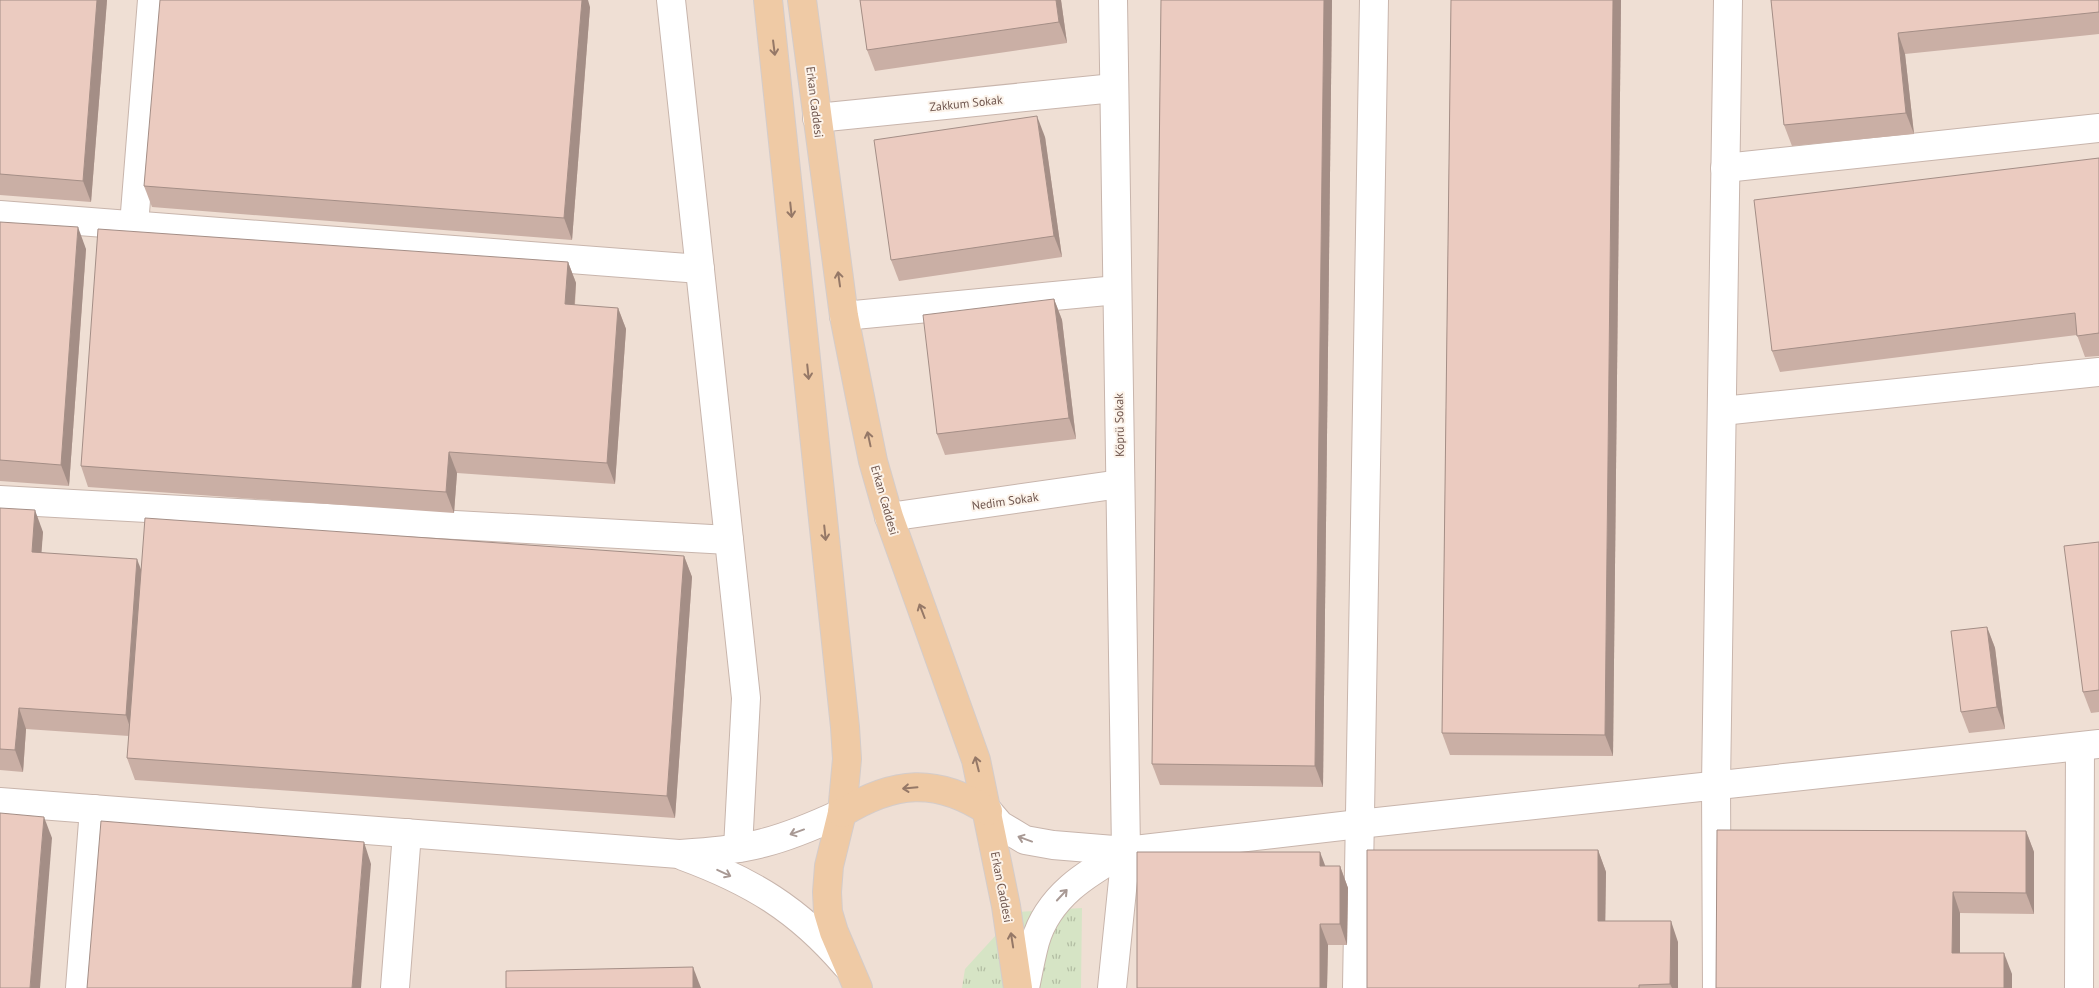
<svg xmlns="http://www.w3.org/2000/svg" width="2099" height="988" font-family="'PT Sans',sans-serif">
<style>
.residential{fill:#efdfd4}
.grass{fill:url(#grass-tufts)}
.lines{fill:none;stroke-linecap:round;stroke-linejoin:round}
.minor-casing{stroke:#c8b5ac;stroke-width:30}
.major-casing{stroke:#d4ccca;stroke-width:30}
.minor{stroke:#fff;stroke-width:28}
.major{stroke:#efcaa5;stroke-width:28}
.wall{fill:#caafa5}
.shaded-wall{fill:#a48e86}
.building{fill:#ebcbc0;stroke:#a48e86}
.oneway{stroke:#957867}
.oneway2{stroke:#a89994}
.labels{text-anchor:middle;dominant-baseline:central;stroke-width:4;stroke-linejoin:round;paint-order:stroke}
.street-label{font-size:12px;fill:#6e554d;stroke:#fcf3ea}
</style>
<defs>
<pattern id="grass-tufts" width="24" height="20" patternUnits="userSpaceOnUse" patternTransform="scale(1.25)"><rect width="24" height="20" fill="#d6e4c5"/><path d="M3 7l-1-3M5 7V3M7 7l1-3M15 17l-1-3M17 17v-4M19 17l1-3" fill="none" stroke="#b2bca2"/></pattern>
</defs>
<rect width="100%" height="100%" fill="#f9eee4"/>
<rect class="residential" x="0" y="0" width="2099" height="988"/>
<polygon class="grass" points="1082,908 1081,988 962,988 965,969 1017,912"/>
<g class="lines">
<defs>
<g id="minor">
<polyline points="671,0 746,698 738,848"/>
<polyline points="817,118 1114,88"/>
<polyline points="1725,168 2099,128"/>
<polyline points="0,215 700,269"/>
<polyline points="134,225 152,0"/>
<polyline points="844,316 1117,290"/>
<polyline points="1722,411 2099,372"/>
<polyline points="0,500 729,540"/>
<polyline points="889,517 1120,484"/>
<path d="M0 802 679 854C707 852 736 850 763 843 791 836 816 825 842 813"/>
<polyline points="988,811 1000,825 1025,840 1053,845 1126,851 1359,824 2099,744"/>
<path d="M683 856C751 881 798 909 846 965"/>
<polyline points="80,988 94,809"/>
<polyline points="395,988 407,833"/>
<path d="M1025 988C1028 973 1031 957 1035 942 1048 896 1087 873 1126 851"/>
<polyline points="1112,988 1126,851 1113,0"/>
<polyline points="1357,988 1374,0"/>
<polyline points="1717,988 1716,785 1728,0"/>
<polyline points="2079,988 2080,747"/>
</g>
<g id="major">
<polyline points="768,0 845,727 847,759 842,813 829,866 827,892 828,912 834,932 858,988"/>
<polyline points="802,0 844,316 863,412 873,461 889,517 976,760 1006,906 1018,988"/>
<path d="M842 813C894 781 936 777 988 811"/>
</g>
</defs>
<use href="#minor" class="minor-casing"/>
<use href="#major" class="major-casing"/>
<use href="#minor" class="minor"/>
<use href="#major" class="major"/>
</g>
<g class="wall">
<polygon points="0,0 107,0 91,202 0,195"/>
<polygon points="860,0 1061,0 1067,43 875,71 867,50"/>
<polygon points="1161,0 1332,0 1323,787 1160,785 1152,764"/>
<polygon points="1451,0 1621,0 1613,756 1450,755 1442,733"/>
<polygon points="1771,0 2099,0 2099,34 1905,54 1914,134 1792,146 1784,125"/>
<polygon points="590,7 572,240 152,207 144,186"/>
<polygon points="1045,137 1062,257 899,281 891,260"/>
<polygon points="2099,158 2099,356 2085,357 2077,335 1780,372 1772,351"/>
<polygon points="0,222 86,249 69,486 0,481"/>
<polygon points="568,262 576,283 575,305 618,308 626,329 615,484 457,473 454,513 88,487 81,466"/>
<polygon points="1054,299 1062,320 1076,439 945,455 937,434"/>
<polygon points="0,508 43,532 41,552 141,570 684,556 692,577 675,818 135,780 127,758 129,736 26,729 23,772 0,770"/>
<polygon points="2099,542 2099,712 2091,713 2083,692"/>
<polygon points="1987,627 1995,648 2005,729 1969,733 1961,712"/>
<polygon points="2026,831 2034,852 2034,914 1960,913 1960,953 2012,974 2012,988 1716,988"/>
<polygon points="1598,850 1606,872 1605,921 1678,942 1678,988 1367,988"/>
<polygon points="1326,866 1340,866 1348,888 1347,945 1328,945 1327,988 1137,988"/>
</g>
<g class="shaded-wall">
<polygon points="97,0 107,0 91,202 83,181"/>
<polygon points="582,0 588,0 590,7 572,240 564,218"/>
<polygon points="1056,0 1061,0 1067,43 1059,22"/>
<polygon points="1324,0 1332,0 1323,787 1315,766"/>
<polygon points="1613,0 1621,0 1613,756 1605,735"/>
<polygon points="1898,33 1905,54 1914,134 1906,113"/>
<polygon points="1037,116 1045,137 1062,257 1054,236"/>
<polygon points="78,227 86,249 69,486 61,465"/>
<polygon points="568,262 576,283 573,325 565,304"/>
<polygon points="1054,299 1062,320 1076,439 1069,418"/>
<polygon points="618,308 626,329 615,484 607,463"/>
<polygon points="449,452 457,473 454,513 446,492"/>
<polygon points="35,510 43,532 40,573 32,552"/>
<polygon points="684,556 692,577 675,818 667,796"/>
<polygon points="137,559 145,580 133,737 126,715"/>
<polygon points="1987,627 1995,648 2005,729 1997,707"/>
<polygon points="19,708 26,729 23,772 15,750"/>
<polygon points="44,817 52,838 40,988 30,988"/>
<polygon points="2026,831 2034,852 2034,914 2026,893"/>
<polygon points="364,842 371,864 361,988 352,988"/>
<polygon points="1598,850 1606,872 1605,942 1598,921"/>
<polygon points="1320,852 1328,873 1320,866"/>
<polygon points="1340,866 1348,888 1347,945 1340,924"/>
<polygon points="1953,892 1960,913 1960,974 1952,953"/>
<polygon points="1671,921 1678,942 1678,988 1672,988 1670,984"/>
<polygon points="1320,924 1328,945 1327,988 1320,988"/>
<polygon points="2004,953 2012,974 2012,988 2004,988"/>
<polygon points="693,967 701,988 693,988"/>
</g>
<g class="building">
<polygon points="0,0 97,0 83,181 0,174"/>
<polygon points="160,0 582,0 564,218 144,186"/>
<polygon points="860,0 1056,0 1059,22 867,50"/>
<polygon points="1161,0 1324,0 1315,766 1152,764"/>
<polygon points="1451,0 1613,0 1605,735 1442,733"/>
<polygon points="1771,0 2099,0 2099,12 1898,33 1906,113 1784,125"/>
<polygon points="1037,116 1054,236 891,260 874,140"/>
<polygon points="2099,158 2099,333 2077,336 2075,313 1772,351 1754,200"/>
<polygon points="0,222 78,227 61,465 0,460"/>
<polygon points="98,229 568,262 565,304 618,308 607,463 449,452 446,492 81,466"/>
<polygon points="1054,299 1069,418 937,434 923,315"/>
<polygon points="0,508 35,510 32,552 137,559 126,715 19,708 15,750 0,749"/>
<polygon points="145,518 684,556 667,796 127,758"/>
<polygon points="2099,542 2099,690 2083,692 2064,546"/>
<polygon points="1987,627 1997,707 1961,712 1951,631"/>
<polygon points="0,813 44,817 30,988 0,988"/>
<polygon points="101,821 364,842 352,988 87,988"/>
<polygon points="1717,830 2026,831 2026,893 1953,892 1952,953 2004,953 2004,988 1716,988"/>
<polygon points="1367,850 1598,850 1598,921 1671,921 1670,984 1639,985 1639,988 1367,988"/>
<polygon points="1137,852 1320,852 1320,866 1340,866 1340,924 1320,924 1320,988 1137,988"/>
<polygon points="693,967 693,988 506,988 506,971"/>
</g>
<defs><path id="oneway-shaft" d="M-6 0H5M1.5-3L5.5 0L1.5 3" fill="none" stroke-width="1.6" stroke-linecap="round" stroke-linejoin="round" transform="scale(1.25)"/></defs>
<g class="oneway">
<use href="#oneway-shaft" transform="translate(774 48) rotate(83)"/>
<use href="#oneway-shaft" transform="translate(791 210) rotate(84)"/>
<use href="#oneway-shaft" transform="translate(839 279) rotate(-98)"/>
<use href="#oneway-shaft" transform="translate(808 372) rotate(84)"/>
<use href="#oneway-shaft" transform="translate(869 439) rotate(-102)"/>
<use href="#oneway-shaft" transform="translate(825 533) rotate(84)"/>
<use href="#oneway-shaft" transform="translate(922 611) rotate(-111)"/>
<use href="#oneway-shaft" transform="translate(977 764) rotate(-104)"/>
<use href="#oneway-shaft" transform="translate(910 788) rotate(175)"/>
<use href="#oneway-shaft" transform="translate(1012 940) rotate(-99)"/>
</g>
<g class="oneway2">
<use href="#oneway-shaft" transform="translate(797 832) rotate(160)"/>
<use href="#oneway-shaft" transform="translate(1025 839) rotate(-160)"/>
<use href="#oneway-shaft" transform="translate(724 873) rotate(25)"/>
<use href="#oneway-shaft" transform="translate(1062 895) rotate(-47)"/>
</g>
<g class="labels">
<g class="street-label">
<text transform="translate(815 102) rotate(83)">Erkan Caddesi</text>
<text transform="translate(966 103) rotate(-6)">Zakkum Sokak</text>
<text transform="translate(1119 425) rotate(-91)">Köprü Sokak</text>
<text transform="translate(885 500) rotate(74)">Erkan Caddesi</text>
<text transform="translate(1005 501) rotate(-8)">Nedim Sokak</text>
<text transform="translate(1002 887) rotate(79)">Erkan Caddesi</text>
</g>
</g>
</svg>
